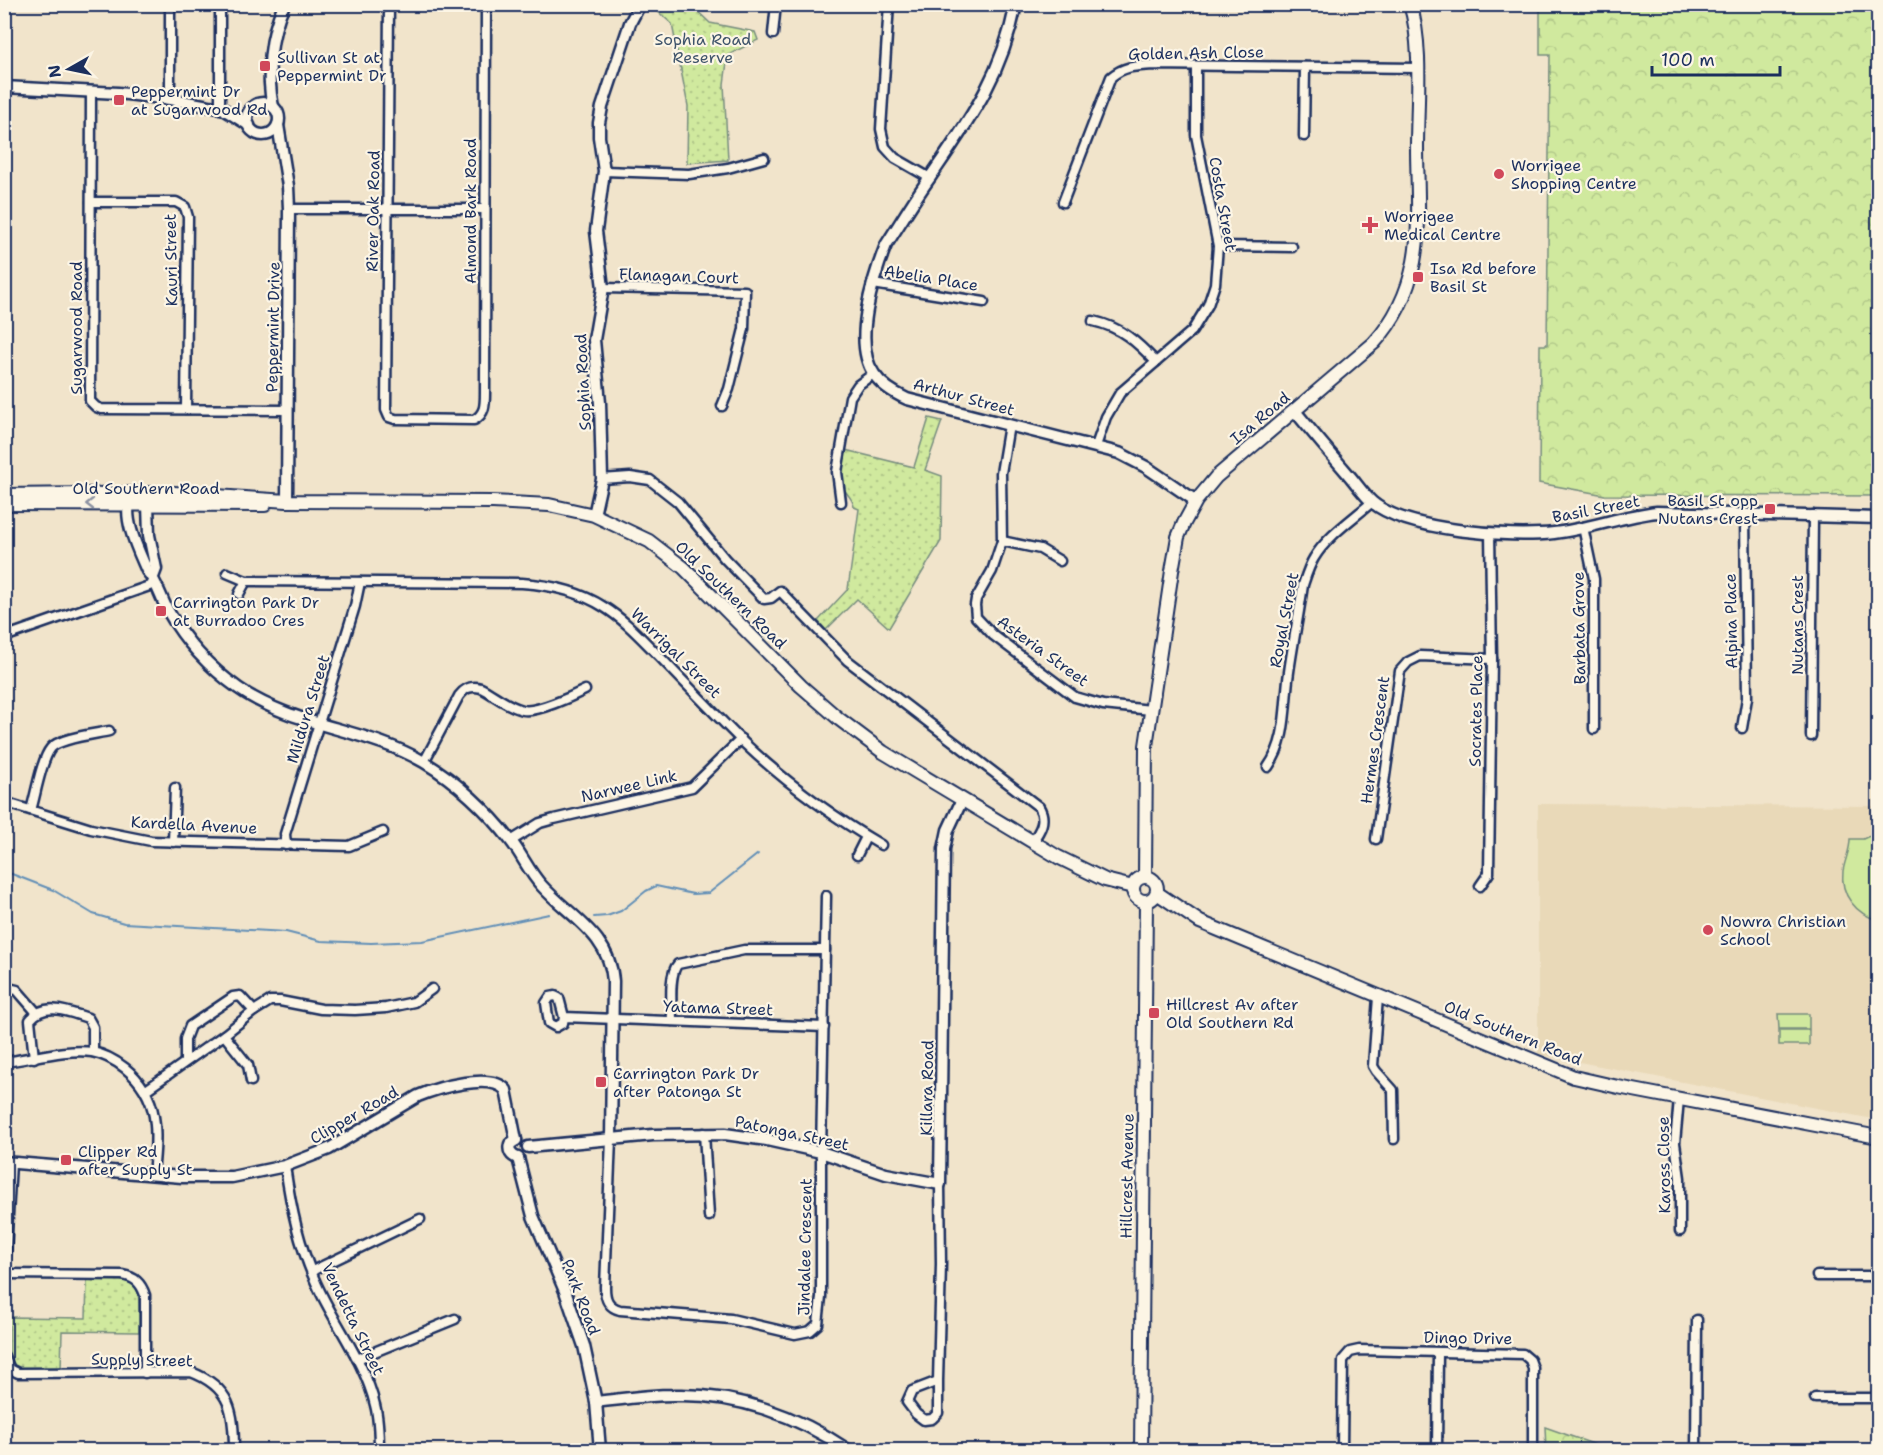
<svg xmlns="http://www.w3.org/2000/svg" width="1883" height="1455" font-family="'Shantell Sans',sans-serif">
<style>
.built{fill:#e9d9b8}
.grass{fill:#d0e99e;stroke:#768c7e;stroke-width:1.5}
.forest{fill:url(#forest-crowns);stroke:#768c7e;stroke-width:1.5}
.park{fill:url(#park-dots);stroke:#768c7e;stroke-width:1.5}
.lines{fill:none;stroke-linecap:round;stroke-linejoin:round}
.stream{stroke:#628fb7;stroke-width:2}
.minor-casing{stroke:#1b2f5e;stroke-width:13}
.tertiary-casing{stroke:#1b2f5e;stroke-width:15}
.secondary-casing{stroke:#1b2f5e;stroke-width:16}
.minor{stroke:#fcf5e5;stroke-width:8}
.tertiary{stroke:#fcf5e5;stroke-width:10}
.secondary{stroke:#fcf5e5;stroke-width:12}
.oneway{stroke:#8c92a2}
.poi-dot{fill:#d1495b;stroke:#fcf5e5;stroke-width:2}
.labels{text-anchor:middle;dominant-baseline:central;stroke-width:4.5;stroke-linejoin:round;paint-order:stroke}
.park-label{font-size:16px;fill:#3f546b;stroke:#fcf5e5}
.street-label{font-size:16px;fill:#1b2f5e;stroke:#fcf5e5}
.poi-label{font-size:16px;fill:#1b2f5e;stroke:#fcf5e5;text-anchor:start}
</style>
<defs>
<pattern id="forest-crowns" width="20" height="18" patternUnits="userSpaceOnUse" patternTransform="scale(1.5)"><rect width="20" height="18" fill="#d0e99e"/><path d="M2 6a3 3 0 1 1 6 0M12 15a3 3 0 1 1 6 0" fill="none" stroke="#b2c88a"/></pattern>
<pattern id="park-dots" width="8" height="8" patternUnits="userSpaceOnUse" patternTransform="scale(1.5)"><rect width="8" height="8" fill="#d0e99e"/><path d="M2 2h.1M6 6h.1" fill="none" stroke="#b2c88a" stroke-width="1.8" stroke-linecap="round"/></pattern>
</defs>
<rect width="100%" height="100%" fill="#f1e4cb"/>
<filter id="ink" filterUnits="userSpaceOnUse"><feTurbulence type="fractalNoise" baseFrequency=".0167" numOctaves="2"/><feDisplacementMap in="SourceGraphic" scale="12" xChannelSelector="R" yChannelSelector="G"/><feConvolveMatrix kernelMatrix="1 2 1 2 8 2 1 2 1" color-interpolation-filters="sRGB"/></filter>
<g filter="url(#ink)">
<polygon class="built" points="1538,804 1878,806 1878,1120 1538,1054"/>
<g class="grass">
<path d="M1878 832V920C1856 914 1840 895 1843 871 1845 859 1850 851 1850 839H1863Z"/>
<polygon points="1778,1014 1809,1014 1809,1029 1779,1029"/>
<rect x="1779" y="1030" width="30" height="15"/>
</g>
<g class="forest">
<polygon points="1540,5 1878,5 1878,496 1605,495 1539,483 1540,345 1547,345 1550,55 1540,55"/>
<polygon points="1545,1427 1610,1450 1546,1450"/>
</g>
<g class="park">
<polygon points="658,4 691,5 710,23 755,32 758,40 728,55 724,84 728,160 687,163 688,106 672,24 655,9"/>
<path d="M929 418 942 421 925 470 942 476 941 541 889 628 857 599 826 630 818 621 848 589 859 509 854 507C853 497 845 494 842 485 838 475 843 461 845 450L914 467Z"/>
<path d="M87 1280C143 1281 139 1275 139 1332L62 1331 61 1369H23L14 1366 9 1355V1317L86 1318Z"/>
</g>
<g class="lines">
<g class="stream">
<polyline points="4,871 53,890 93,914 124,923 286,932 321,941 371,943 422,941 549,914"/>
<polyline points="594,917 607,916 621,911 646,891 656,886 693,894 709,893 758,854"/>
</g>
<defs>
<g id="minor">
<polyline points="220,4 220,108 223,109"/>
<path d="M389 4 386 410 389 417 395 419 474 420C485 414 485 405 485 393L486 4"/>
<polyline points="889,4 881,129 885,147 895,158 930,178"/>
<polyline points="773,34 776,4"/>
<polyline points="91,91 90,401 96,407 101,409 287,410"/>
<polyline points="170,99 170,4"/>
<polyline points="1304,136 1305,67"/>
<polyline points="604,171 689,174 728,168 764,158"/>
<polyline points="91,202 176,202 185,207 188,217 186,409"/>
<path d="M1063 202 1111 77C1124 66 1136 66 1153 65L1417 68"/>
<polyline points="289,209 485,209"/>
<polyline points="1218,246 1292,247"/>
<polyline points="873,284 984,302"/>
<polyline points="603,288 745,291 744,329 729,389 722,406"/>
<path d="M1093 321C1121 327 1137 342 1156 362"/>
<polyline points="1009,425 1001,473 1002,541 992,571 976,599 975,605 976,617 993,635 1075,697 1103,705 1151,710"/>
<polyline points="1096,446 1106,417 1120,393 1192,331 1208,305 1215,284 1218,246 1196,135 1196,66"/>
<path d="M602 479 630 477 650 480 678 502 725 559 764 599 771 598 780 591 847 660 1039 807C1047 820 1040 831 1032 842"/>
<polyline points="841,502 837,472 850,397 858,385 873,374"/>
<polyline points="1583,527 1594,579 1594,729"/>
<polyline points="1002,541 1040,549 1060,561"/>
<path d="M227 573 246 581 522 583C551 585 579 591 604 607 625 620 641 638 659 656 686 684 714 713 742 741 784 781 830 815 881 845"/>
<polyline points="239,594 246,581"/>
<polyline points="4,637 155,584"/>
<polyline points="1742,728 1747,698 1745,514"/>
<polyline points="1811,736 1813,515"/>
<path d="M424 762 459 696C465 688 471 685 481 688 493 694 508 707 523 710 536 713 573 696 585 690"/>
<path d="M1268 767C1288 739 1284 705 1289 672 1293 643 1299 614 1303 585 1306 576 1309 566 1314 558 1327 536 1353 519 1372 502"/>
<polyline points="4,802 91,829 151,841 349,846 383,832"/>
<path d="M31 810C36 794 41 760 51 748 59 738 96 734 109 731"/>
<polyline points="1376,839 1400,671 1408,662 1420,656 1492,659"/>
<polyline points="511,841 540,823 554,819 692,787 741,739"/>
<polyline points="173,842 175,788"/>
<polyline points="286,845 285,834 355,606 360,582"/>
<polyline points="857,855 866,837"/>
<polyline points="1480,886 1489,873 1492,659 1490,533"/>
<polyline points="4,987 17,990 37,1013"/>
<polyline points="1378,997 1373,1066 1376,1071 1393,1090 1394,1139"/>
<polyline points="564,1017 559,998 555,996 550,997 546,1003 549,1023 556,1027 563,1023 564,1017 824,1027"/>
<path d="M672 1021C672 1007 668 974 678 964L744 950H825"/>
<polyline points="224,1035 248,1065 251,1081"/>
<path d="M34 1058 30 1020C45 1001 69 1012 88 1018L93 1027V1052"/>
<polyline points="185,1061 185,1039 190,1026 233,997 240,996 254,1011"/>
<path d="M4 1062C30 1059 67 1048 92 1052 103 1054 116 1061 125 1068 161 1097 157 1133 153 1175"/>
<polyline points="146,1090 224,1035 254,1011 270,1001 280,1001 321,1009 355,1010 386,1008 414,1002 432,989"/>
<polyline points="1679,1099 1675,1143 1680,1178 1680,1231"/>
<polyline points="704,1133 709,1216"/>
<path d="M611 1139 605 1287C605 1299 608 1307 620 1310L731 1319 795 1334 810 1331 818 1324 821 1297V1152L826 896"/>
<path d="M285 1166C291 1208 299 1246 317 1285 335 1325 365 1362 375 1405 379 1420 379 1435 379 1450"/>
<polyline points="312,1271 420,1219"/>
<path d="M5 1274 122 1275C135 1277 141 1283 145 1295V1373"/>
<polyline points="1817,1276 1878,1276"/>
<polyline points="4,1286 11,1163"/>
<path d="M4 1356 10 1369 18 1373 191 1372C231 1387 234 1412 234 1450"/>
<polyline points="357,1359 455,1319"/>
<polyline points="938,1381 938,1413 932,1419 924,1420 916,1414 907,1402 912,1391 938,1381 941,1264 940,1184"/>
<polyline points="1815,1398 1878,1398"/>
<polyline points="1342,1450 1343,1360 1350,1352 1359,1350 1523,1354 1530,1360 1533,1368 1533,1450"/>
<polyline points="1437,1450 1438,1353"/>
<polyline points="1696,1450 1697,1320"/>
</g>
<g id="tertiary">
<path d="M1016 4C1002 75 971 118 931 176 915 198 901 222 886 245 873 278 852 343 874 374 882 386 894 393 907 399L1119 453 1146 467 1196 501"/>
<polyline points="4,87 118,93 170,99 220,108"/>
<circle cx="263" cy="119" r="16"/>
<path d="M273 107C266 73 270 36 284 4"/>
<polyline points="225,110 249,125"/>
<polyline points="278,125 288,186 289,209 287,501"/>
<path d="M1295 411C1312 432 1330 453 1348 474 1356 483 1363 494 1372 502 1406 531 1510 538 1554 533 1589 529 1622 516 1657 512L1878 518"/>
<path d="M131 499C121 517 140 554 147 571 157 581 161 599 168 611 185 641 210 668 238 688 293 727 366 728 424 762 456 781 488 811 511 841 522 855 529 872 542 886 569 916 610 935 613 981L611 1139"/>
<polyline points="143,500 148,504 149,535 156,569 153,577"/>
<polyline points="594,515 602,479 600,403 594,340 603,288 596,231 604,171 599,137 599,123 602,107 630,23 640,4"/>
<path d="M516 1140 510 1144C508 1151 511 1156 518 1158"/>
<polyline points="528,1147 653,1135 725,1134 767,1140 821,1152 886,1174 940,1184 944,849 948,830 962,800"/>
<polyline points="518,1158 533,1216 565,1291 584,1346 596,1402 600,1450"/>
<path d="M4 1162 182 1177H232L285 1166 329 1149 418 1096C437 1088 491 1072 506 1090L516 1140"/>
<path d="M596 1402C622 1399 648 1395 674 1395 736 1393 798 1416 848 1450"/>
</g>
<g id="secondary">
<polyline points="4,495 174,493 287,501 493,502 549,505 594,515 649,541 684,568 801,686 839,719 883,752 1058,857 1105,880 1133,887"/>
<polyline points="4,504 265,505"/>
<path d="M1145 876 1146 746 1172 571 1178 537 1184 523 1196 501 1216 477 1374 343C1395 320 1408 292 1414 262 1421 225 1417 184 1417 147 1417 104 1423 45 1410 4"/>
<circle cx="1145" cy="889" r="12"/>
<polyline points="1157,893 1200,922 1574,1077 1618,1087 1878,1137"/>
<polyline points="1141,1450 1146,902"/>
</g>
</defs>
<use href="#minor" class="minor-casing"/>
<use href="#tertiary" class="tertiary-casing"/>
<use href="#secondary" class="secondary-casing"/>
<use href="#minor" class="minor"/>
<use href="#tertiary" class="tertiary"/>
<use href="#secondary" class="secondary"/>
</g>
<defs><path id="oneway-chevron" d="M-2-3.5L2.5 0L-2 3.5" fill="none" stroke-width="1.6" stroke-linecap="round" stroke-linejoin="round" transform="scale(1.5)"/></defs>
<use class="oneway" href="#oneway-chevron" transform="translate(90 504) rotate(180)"/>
</g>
<g class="poi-dot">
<rect x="259" y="60" width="12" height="12" rx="3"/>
<rect x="113" y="94" width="12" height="12" rx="3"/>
<circle cx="1499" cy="174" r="6"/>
<path d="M1367 216h6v6h6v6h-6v6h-6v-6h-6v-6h6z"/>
<rect x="1412" y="271" width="12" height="12" rx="3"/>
<rect x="1764" y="503" width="12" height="12" rx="3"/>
<rect x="155" y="605" width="12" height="12" rx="3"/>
<circle cx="1708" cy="930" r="6"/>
<rect x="1148" y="1007" width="12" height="12" rx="3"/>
<rect x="595" y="1076" width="12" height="12" rx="3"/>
<rect x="60" y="1154" width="12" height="12" rx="3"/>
</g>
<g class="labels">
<g class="park-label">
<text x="703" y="39">Sophia Road<tspan x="703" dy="18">Reserve</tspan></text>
</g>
<g class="street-label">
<text transform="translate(1196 53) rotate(-1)">Golden Ash Close</text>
<text transform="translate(1223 204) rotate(80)">Costa Street</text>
<text transform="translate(373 211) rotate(-89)">River Oak Road</text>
<text transform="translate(470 211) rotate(-90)">Almond Bark Road</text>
<text transform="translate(171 260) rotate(-91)">Kauri Street</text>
<text transform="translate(679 276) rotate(2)">Flanagan Court</text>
<text transform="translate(931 278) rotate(9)">Abelia Place</text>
<text transform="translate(273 327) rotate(-89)">Peppermint Drive</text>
<text transform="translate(76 328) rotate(-90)">Sugarwood Road</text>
<text transform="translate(583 382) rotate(-93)">Sophia Road</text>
<text transform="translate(964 397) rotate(15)">Arthur Street</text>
<text transform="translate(1260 418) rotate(-40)">Isa Road</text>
<text x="146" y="488">Old Southern Road</text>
<text transform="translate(1596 509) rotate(-11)">Basil Street</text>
<text transform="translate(731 595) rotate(44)">Old Southern Road</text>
<text transform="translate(1284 620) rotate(-79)">Royal Street</text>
<text transform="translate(1731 621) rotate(-91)">Alpina Place</text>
<text transform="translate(1797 625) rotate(-90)">Nutans Crest</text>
<text transform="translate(1579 628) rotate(-91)">Barbata Grove</text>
<text transform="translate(1043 651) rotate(36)">Asteria Street</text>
<text transform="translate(676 653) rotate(45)">Warrigal Street</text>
<text transform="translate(308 709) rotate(-73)">Mildura Street</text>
<text transform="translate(1476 711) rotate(-89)">Socrates Place</text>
<text transform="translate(1375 740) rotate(-82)">Hermes Crescent</text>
<text transform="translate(629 786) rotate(-13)">Narwee Link</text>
<text transform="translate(194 825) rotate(3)">Kardella Avenue</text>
<text transform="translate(718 1008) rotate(2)">Yatama Street</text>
<text transform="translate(1513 1033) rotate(22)">Old Southern Road</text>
<text transform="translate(927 1088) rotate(-89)">Killara Road</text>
<text transform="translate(354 1115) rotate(-30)">Clipper Road</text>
<text transform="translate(792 1133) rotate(12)">Patonga Street</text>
<text transform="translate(1664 1165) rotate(-91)">Kaross Close</text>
<text transform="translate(1127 1176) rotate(-89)">Hillcrest Avenue</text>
<text transform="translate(805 1247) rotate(-89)">Jindalee Crescent</text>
<text transform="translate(581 1297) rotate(69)">Park Road</text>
<text transform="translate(353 1319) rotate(64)">Vendetta Street</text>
<text transform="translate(1468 1338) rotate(1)">Dingo Drive</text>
<text transform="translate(142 1360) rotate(1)">Supply Street</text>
</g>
<g class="poi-label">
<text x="277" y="57">Sullivan St at<tspan x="277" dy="18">Peppermint Dr</tspan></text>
<text x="131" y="91">Peppermint Dr<tspan x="131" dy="18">at Sugarwood Rd</tspan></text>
<text x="1511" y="165">Worrigee<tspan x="1511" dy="18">Shopping Centre</tspan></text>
<text x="1384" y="216">Worrigee<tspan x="1384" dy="18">Medical Centre</tspan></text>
<text x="1430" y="268">Isa Rd before<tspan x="1430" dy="18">Basil St</tspan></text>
<text x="1758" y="500" text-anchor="end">Basil St opp<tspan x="1758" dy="18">Nutans Crest</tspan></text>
<text x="173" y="602">Carrington Park Dr<tspan x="173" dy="18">at Burradoo Cres</tspan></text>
<text x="1720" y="921">Nowra Christian<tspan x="1720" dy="18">School</tspan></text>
<text x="1166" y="1004">Hillcrest Av after<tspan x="1166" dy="18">Old Southern Rd</tspan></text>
<text x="613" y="1073">Carrington Park Dr<tspan x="613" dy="18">after Patonga St</tspan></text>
<text x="78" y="1151">Clipper Rd<tspan x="78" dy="18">after Supply St</tspan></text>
</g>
</g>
<rect width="1883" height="1455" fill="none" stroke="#fcf5e5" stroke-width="24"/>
<rect x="12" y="12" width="1859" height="1431" fill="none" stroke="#1b2f5e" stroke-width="2" filter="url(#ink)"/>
<g transform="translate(69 69) rotate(261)" stroke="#fcf5e5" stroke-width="4.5" paint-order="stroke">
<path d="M0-4.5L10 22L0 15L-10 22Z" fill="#1b2f5e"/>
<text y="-9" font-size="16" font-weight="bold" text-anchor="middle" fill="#1b2f5e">N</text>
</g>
<path d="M1652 66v9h128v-9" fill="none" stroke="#1b2f5e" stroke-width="3"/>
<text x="1661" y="66" font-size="18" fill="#1b2f5e" stroke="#fcf5e5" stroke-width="4.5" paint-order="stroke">100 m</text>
</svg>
